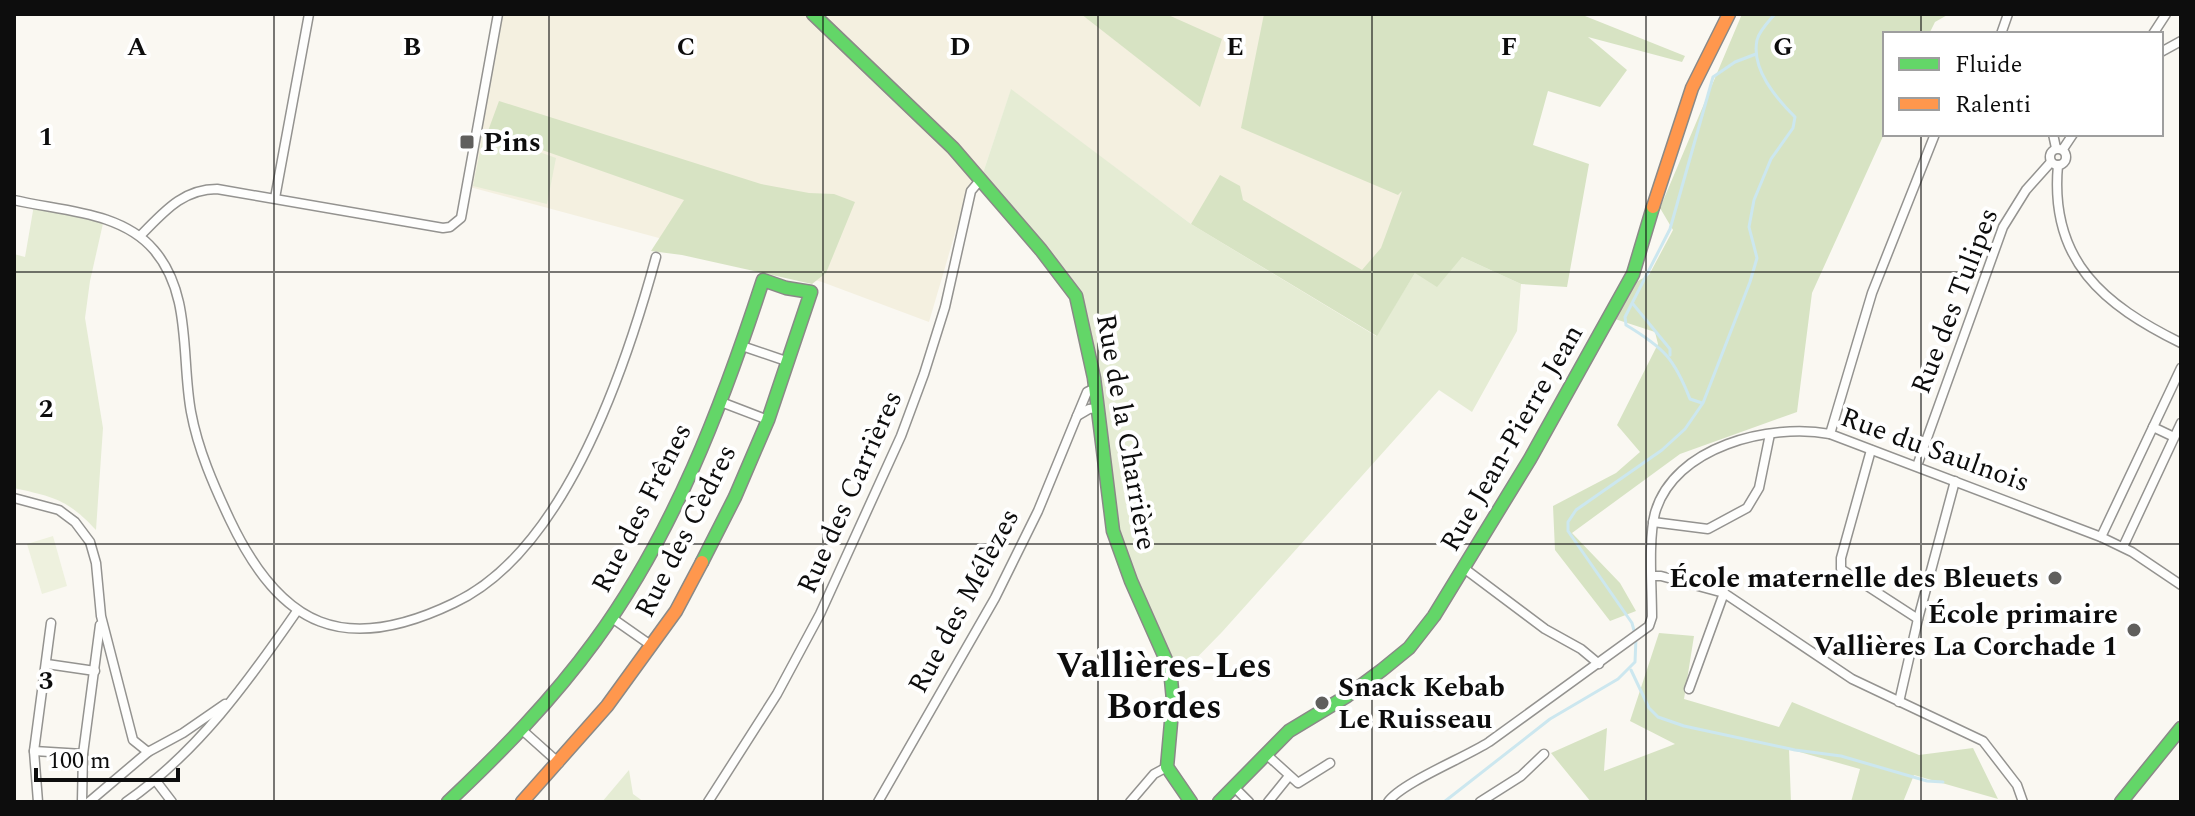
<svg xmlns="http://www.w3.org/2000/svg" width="2195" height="816" font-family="Spectral,serif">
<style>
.farmland{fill:#f4f0e0}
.green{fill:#e5ecd4}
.forest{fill:#d7e3c3}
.pitch{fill:#eef1de}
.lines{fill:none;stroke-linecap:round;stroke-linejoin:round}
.stream{stroke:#cce7ef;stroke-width:3}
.street-casing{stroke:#949390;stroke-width:11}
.fast-casing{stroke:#8a8987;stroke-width:15}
.slow-casing{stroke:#8a8987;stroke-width:15}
.street{stroke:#fefefd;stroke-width:8}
.fast{stroke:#63d668;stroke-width:12}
.slow{stroke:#ff974d;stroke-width:12}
.grid{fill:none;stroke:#0d0d0d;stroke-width:2;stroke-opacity:0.55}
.poi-dot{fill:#605f5d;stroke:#fff;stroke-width:3}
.labels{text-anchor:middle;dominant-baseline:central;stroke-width:8;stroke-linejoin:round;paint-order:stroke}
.poi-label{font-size:28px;font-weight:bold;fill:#0d0d0d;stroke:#fff;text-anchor:start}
.street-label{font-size:28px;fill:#0d0d0d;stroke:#fff}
.district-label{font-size:36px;font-weight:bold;fill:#0d0d0d;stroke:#fff}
.grid-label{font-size:26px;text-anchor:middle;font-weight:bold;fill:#0d0d0d;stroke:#fff;stroke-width:8;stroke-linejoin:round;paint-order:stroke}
</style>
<rect width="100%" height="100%" fill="#faf8f2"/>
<polygon class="farmland" points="498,14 1340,14 1404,185 1377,336 1191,224 1011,90 981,179 956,230 929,322 822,282 466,186"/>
<g class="green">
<polygon points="1011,89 1191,224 1376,336 1415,273 1462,257 1521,284 1517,331 1472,412 1439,390 1222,632 1176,679 1118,546 1078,302 981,179"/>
<polygon points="484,132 556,158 547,204 473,186"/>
<path d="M34 205 104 219 90 281 85 318 103 428 96 530C67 499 54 497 14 488V254L25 257Z"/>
<polygon points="629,770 633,794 644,802 602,802"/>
</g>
<g class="forest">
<polygon points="1081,14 1166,14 1222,39 1200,107"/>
<polygon points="1264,14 1580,14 1685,56 1682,62 1588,37 1627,70 1600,107 1548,91 1533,145 1589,164 1567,287 1521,284 1462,257 1437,287 1415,273 1377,336 1191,224 1220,175 1240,186 1243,200 1362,270 1381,248 1402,191 1398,195 1241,128"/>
<polygon points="1742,14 1949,14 1935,22 1929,34 1885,34 1885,132 1812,293 1797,412 1680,454 1572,533 1620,583 1636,611 1610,621 1555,550 1553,506 1616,473 1640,452 1617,425 1658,344 1655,332 1615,319 1634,283 1649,275 1673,230 1660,208"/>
<polygon points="499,101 761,184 809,193 834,194 855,202 826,273 812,284 682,255 651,251 684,200 488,131"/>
<polygon points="1659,633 1694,636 1684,699 1779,727 1792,702 1919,755 1973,748 1998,799 1914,775 1903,802 1851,802 1860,769 1789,749 1791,802 1591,802 1551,753 1607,728 1604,771 1675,744 1630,721"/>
</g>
<polygon class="pitch" points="53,536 67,586 42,594 27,544"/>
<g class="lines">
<g class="stream">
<polyline points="1633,304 1670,349 1670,355"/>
<path d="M1702 403 1690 399C1674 358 1664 348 1626 325L1625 317 1670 229 1713 77 1735 62 1756 54"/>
<polyline points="1631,670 1649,708 1658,717 1684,726 1795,750 1841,756 1927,781 1943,782"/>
<path d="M1444 802 1550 719 1618 679 1635 662 1636 638 1632 623 1568 531V522L1576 510 1662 450 1685 429 1703 403 1750 282 1757 258 1749 227 1754 200 1771 159 1793 128 1795 117C1776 98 1751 69 1757 40 1759 31 1769 21 1775 14"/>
</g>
<defs>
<g id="street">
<polyline points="2001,34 2008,14"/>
<polyline points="2153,34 2166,14"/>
<polyline points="2161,52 2181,41"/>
<polyline points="2053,134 2056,148"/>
<circle cx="2058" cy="157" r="8"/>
<polyline points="2063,149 2073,134"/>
<path d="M2058 165C2049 261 2104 305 2181 343"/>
<polyline points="275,198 309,14"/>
<path d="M14 200C60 211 121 211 154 250 192 294 181 358 191 412 198 450 214 486 230 520 281 627 344 656 454 603 565 551 626 367 656 257"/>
<path d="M140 236C163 213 182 189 217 189L443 228 450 227 461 218 498 14"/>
<polyline points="742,346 789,362"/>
<polyline points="1095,388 1087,392 1077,416 1089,409 1097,408"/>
<polyline points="721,402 768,420"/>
<polyline points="2153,427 2174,437"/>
<polyline points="1830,434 1872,293 1935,134"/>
<polyline points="1871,450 1841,558 1841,569 1918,619"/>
<polyline points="1917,466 2003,227 2026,190 2051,162"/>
<polyline points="14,498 59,510 75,522 90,542 96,563 101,616 133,740 148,752"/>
<polyline points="1653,522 1708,529 1747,508 1759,488 1770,434"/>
<polyline points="2101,537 2181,368"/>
<polyline points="2123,547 2181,423"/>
<polyline points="1465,569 1545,629 1581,649 1599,664"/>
<polyline points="1652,576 1661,576 1724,593 1852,679 1983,741 2017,785 2023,802"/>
<polyline points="612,618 652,646"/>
<polyline points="47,664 95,671"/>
<polyline points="1689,689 1724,593"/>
<polyline points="1899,702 1918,619 1955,481"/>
<polyline points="521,729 559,763"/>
<polyline points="34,751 83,754"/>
<polyline points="1267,755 1298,783 1330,763"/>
<polyline points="156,781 172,802"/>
<polyline points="1235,788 1249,802"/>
<polyline points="38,802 34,751 51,623"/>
<polyline points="82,802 83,754 100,625"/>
<polyline points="89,802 148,752 183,733 225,704"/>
<path d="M126 802C198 752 248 682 297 611"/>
<polyline points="708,802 777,694 820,614 901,436 924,374 945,307 971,191 981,179"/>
<polyline points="878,802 995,598 1038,511 1077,416"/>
<polyline points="1130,802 1154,774 1167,767"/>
<polyline points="1268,802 1289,776"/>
<path d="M1388 802C1401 783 1466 757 1489 742L1649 626 1652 617C1652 587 1648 540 1655 513 1674 446 1770 423 1830 434L2101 537 2132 552 2181 585"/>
<polyline points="1480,802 1521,776 1544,754"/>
</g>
<g id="fast">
<polyline points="813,14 953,148 1041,250 1076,296 1094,378 1113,531 1131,581 1170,669 1173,700 1167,767 1191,802"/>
<path d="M448 802C501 752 552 700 595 641 674 533 722 406 763 280L786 288 811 292 768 420 735 497 702 562"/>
<polyline points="1219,802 1289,731 1347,696 1382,670 1409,648 1434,616 1530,459 1633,274 1653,207"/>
<polyline points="2121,802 2181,728"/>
</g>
<g id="slow">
<polyline points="1653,207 1692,88 1729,14"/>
<polyline points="522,802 607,706 676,611 702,562"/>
</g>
</defs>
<use href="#street" class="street-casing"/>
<use href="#fast" class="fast-casing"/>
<use href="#slow" class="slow-casing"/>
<use href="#street" class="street"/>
<use href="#fast" class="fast"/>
<use href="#slow" class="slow"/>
</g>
<path class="grid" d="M274 14V802M549 14V802M823 14V802M1098 14V802M1372 14V802M1646 14V802M1921 14V34M1921 134V802M14 272H2181M14 544H2181"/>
<g class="poi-dot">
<rect x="459" y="134" width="16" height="16" rx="4"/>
<circle cx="2055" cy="578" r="8"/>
<circle cx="2134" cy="630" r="8"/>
<circle cx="1322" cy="703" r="8"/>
</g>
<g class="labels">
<g class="poi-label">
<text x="483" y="142">Pins</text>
<text x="2039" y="578" text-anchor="end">École maternelle des Bleuets</text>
<text x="2118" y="614" text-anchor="end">École primaire<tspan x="2118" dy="32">Vallières La Corchade 1</tspan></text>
<text x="1338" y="687">Snack Kebab<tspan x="1338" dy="32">Le Ruisseau</tspan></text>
</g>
<g class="street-label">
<text transform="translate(1955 301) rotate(-69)">Rue des Tulipes</text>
<text transform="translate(1126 432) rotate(80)">Rue de la Charrière</text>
<text transform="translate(1512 438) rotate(-60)">Rue Jean-Pierre Jean</text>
<text transform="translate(1935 450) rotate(20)">Rue du Saulnois</text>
<text transform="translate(850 492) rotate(-66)">Rue des Carrières</text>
<text transform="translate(642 508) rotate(-63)">Rue des Frênes</text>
<text transform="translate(686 531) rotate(-63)">Rue des Cèdres</text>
<text transform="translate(964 601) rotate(-62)">Rue des Mélèzes</text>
</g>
<g class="district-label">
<text x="1164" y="666">Vallières-Les<tspan x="1164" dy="41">Bordes</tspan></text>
</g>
</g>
<g class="grid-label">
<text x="137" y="55">A</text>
<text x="412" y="55">B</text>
<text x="686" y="55">C</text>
<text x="960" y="55">D</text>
<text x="1235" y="55">E</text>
<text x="1509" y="55">F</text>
<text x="1783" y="55">G</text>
<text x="46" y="145">1</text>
<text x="46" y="417">2</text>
<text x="46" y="689">3</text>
</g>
<rect width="2195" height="816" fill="none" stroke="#0d0d0d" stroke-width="32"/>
<rect x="1883" y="32" width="280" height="104" fill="#ffffff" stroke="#9e9e9e" stroke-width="2"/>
<rect x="1899" y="58" width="40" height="12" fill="#63d668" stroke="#9e9e9e" stroke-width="2"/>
<text x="1955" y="72" font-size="24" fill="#0d0d0d">Fluide</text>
<rect x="1899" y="98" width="40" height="12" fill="#ff974d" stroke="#9e9e9e" stroke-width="2"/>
<text x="1955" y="112" font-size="24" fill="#0d0d0d">Ralenti</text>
<path d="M36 768v12h142v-12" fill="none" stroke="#0d0d0d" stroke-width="4"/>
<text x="48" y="768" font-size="24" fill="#0d0d0d" stroke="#ffffff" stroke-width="6" paint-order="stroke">100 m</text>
</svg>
